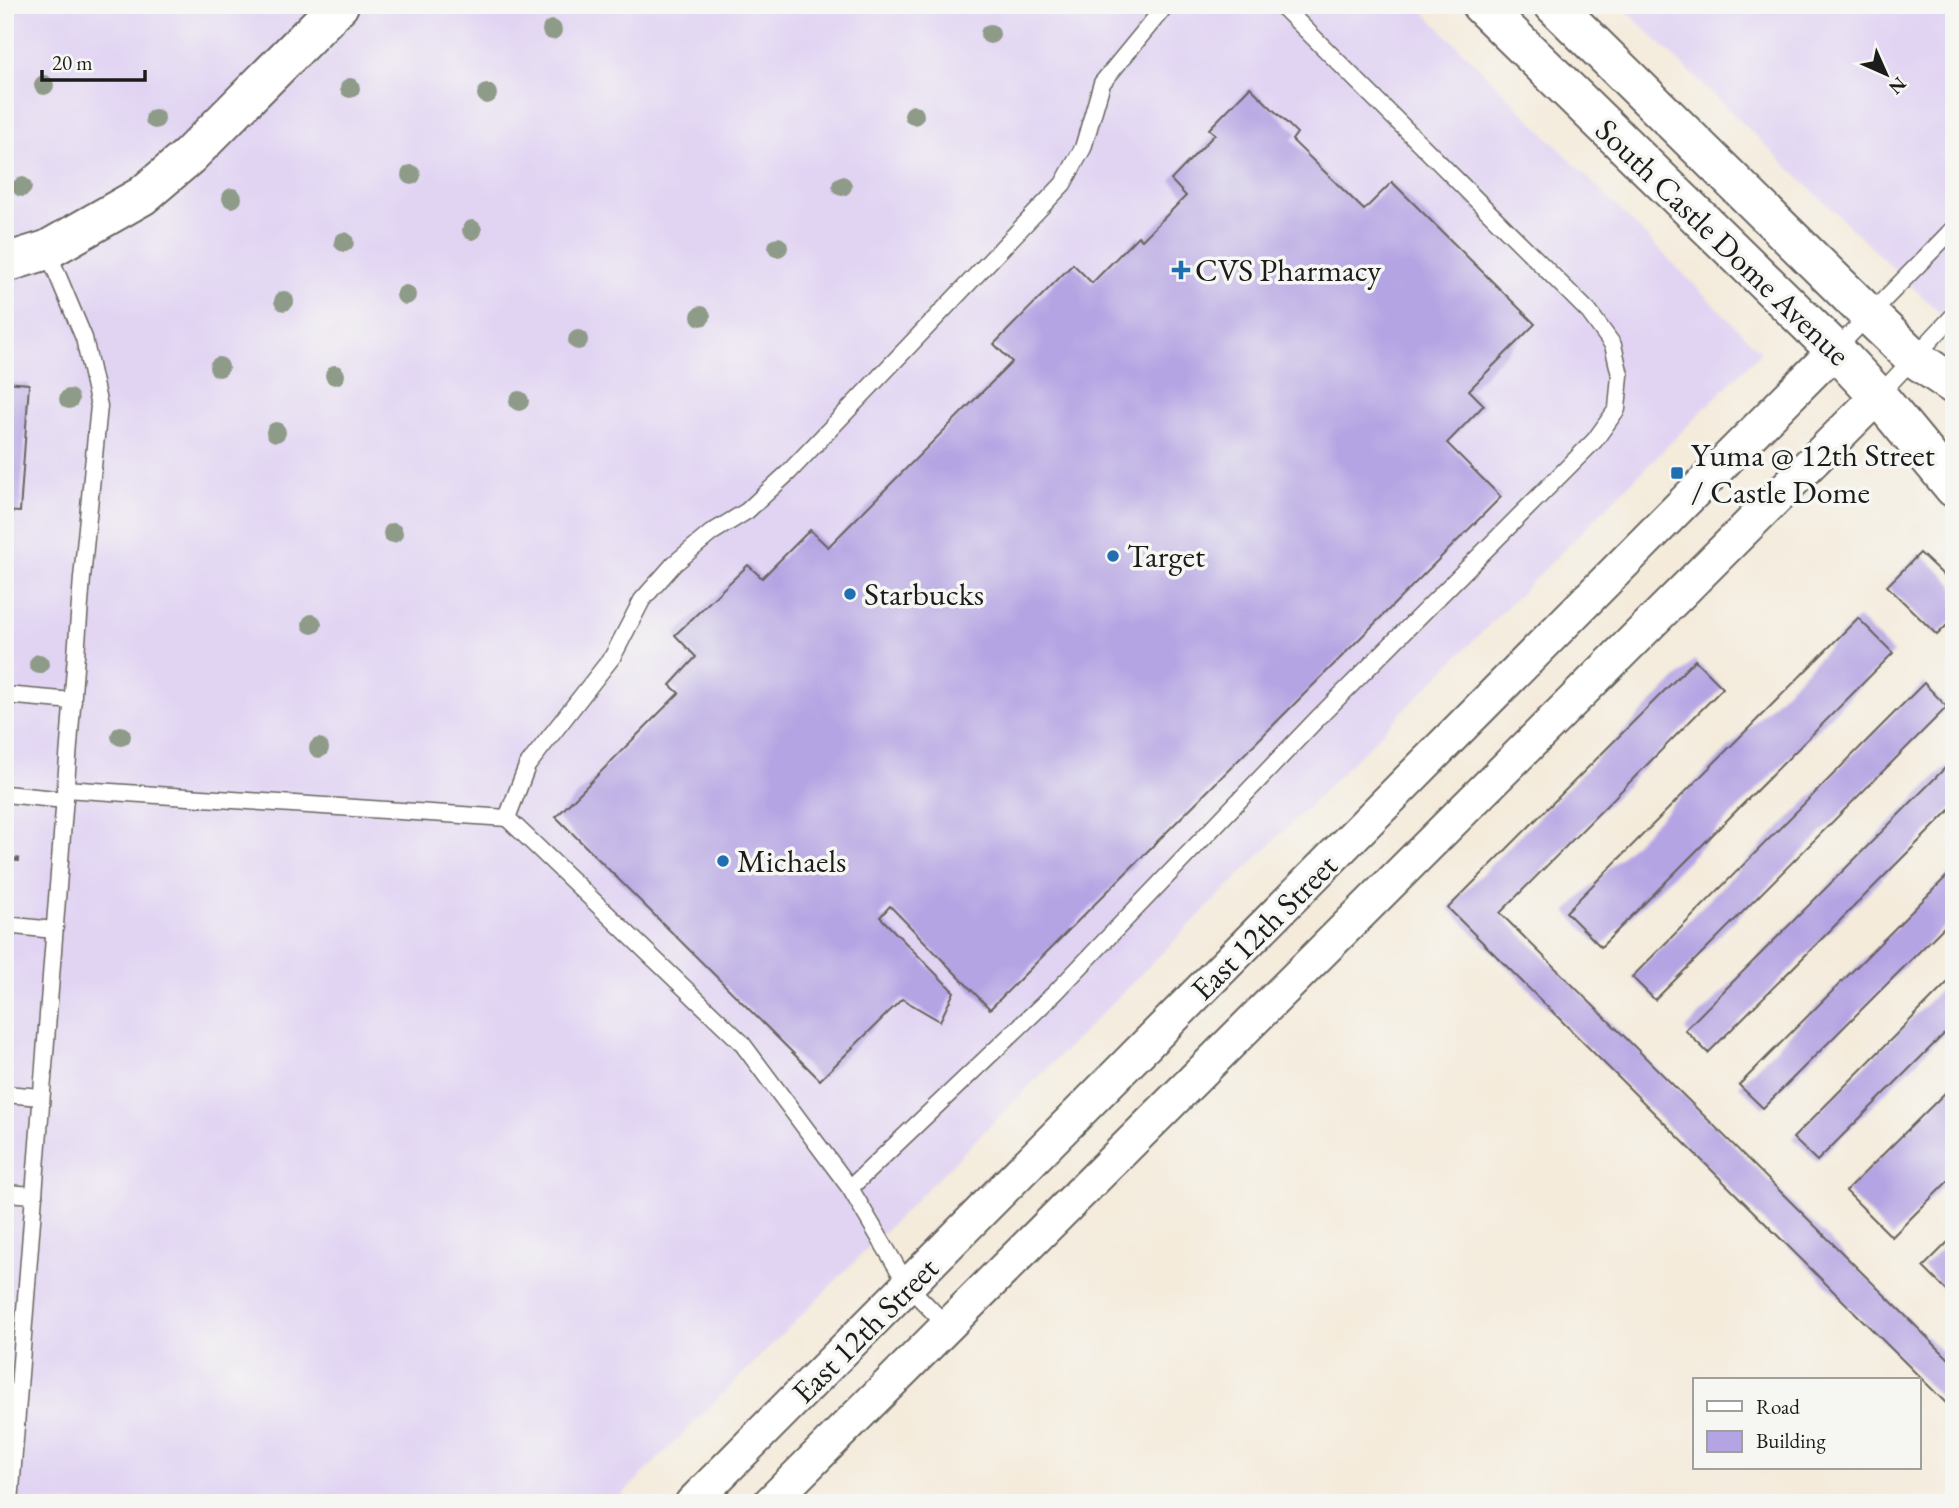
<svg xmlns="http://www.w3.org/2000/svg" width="1959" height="1508" font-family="'EB Garamond',serif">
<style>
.built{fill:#e1d4f3}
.building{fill:#b5a4e3}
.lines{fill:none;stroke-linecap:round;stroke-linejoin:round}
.lane-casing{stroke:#68645f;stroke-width:19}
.street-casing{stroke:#68645f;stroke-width:37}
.secondary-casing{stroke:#68645f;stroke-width:42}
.path{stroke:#68645f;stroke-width:4.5;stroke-dasharray:5 5;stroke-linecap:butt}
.lane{stroke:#fff;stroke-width:16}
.street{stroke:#fff;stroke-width:33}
.secondary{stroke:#fff;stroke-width:38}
.tree{fill:#8e9b88}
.poi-dot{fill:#1f6fb2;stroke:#f6f6f2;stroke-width:2.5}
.labels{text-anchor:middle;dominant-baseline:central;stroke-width:7;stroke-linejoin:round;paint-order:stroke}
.street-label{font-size:32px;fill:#1c1c1c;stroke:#f6f6f2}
.poi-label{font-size:32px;fill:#1c1c1c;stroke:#f6f6f2;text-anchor:start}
</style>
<rect width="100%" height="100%" fill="#f6f6f2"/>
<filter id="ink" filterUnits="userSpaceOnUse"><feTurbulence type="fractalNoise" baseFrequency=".0143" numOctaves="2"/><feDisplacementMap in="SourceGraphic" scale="14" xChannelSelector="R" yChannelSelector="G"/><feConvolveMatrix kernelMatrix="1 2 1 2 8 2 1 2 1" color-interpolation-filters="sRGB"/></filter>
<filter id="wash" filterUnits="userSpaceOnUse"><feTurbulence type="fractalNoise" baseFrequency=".00686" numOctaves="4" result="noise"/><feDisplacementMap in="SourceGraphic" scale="28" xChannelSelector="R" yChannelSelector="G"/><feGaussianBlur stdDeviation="1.57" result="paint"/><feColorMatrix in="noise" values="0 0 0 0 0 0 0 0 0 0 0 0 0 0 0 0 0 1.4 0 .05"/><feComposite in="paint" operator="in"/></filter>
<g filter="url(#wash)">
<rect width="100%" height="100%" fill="#f4ebdb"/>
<g class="built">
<polygon points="5,5 1417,5 1761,352 614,1503 5,1503"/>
<polygon points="1620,5 1954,5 1954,327"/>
</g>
<g id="blocks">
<g class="building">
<polygon points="1250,87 1297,133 1292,140 1364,210 1392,182 1535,324 1469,390 1484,405 1447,443 1501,497 990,1009 890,906 880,917 954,992 940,1021 902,999 820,1080 556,817 679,693 670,685 696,657 675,635 748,565 762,578 810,530 828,547 1012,362 994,344 1073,264 1092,283 1138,236 1142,240 1186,196 1171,180 1215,134 1209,129"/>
<polygon points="5,382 29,384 20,512 5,511"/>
<polygon points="1920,553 1954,585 1954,618 1937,635 1887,586"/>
<polygon points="1858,618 1893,653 1601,947 1566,912"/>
<polygon points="1695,660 1723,688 1500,913 1954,1364 1954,1411 1448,908"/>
<polygon points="1924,683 1947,707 1655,1000 1632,977"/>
<polygon points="1954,759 1954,806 1708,1053 1685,1030"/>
<polygon points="1954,869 1954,917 1763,1108 1739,1085"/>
<polygon points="1954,976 1954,1024 1817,1161 1793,1138"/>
<polygon points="1954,1084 1954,1175 1892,1237 1846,1191"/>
<polygon points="1954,1236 1954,1298 1923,1267"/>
</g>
</g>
</g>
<g filter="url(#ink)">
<use href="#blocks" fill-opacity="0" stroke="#68645f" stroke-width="2"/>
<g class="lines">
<defs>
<g id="lane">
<polyline points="1835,350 1954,228"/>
<polyline points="1878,396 1954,315"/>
<polyline points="5,695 73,701"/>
<polyline points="65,789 507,818"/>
<polyline points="5,794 65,800"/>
<polyline points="5,925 54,930"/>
<polyline points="5,1094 41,1097"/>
<polyline points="850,1188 1056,992 1318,718 1595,440 1617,409 1620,375 1613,345 1589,312 1281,5"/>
<polyline points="5,1193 34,1195"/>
<polyline points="947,1326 908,1286 850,1188 741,1042 507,818 527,766 613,656 642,600 674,564 711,533 747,511 789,472 1063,184 1083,148 1102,83 1166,5"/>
<polyline points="10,1503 82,578 99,406 84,338 47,250"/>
</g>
<g id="street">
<polyline points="692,1503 1835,350"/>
<polyline points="770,1503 1878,396"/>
</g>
<g id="secondary">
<polyline points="1481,5 1835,350 1878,396 1954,488"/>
<polyline points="1554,5 1868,314 1913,357 1954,385"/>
<polyline points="5,263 47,250 142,196 189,156 339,5"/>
</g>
</defs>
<use href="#lane" class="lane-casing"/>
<use href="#street" class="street-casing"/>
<use href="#secondary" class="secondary-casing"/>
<polyline class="path" points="5,859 24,860"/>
<use href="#lane" class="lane"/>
<use href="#street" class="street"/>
<use href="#secondary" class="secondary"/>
</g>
<g class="tree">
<circle cx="552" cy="30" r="10"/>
<circle cx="990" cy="34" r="10"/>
<circle cx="44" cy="85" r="10"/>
<circle cx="350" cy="88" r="10"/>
<circle cx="487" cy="94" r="10"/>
<circle cx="914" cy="115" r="10"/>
<circle cx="155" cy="119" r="10"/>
<circle cx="411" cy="175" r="10"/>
<circle cx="842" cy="186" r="10"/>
<circle cx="22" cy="187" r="10"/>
<circle cx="232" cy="198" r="10"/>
<circle cx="472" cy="230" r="10"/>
<circle cx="344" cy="242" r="10"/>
<circle cx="778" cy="247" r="10"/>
<circle cx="406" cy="295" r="10"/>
<circle cx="284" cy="301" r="10"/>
<circle cx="701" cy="316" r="10"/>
<circle cx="578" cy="340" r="10"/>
<circle cx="219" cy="367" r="10"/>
<circle cx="335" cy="375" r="10"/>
<circle cx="69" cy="399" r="10"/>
<circle cx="519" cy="401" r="10"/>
<circle cx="276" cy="432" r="10"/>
<circle cx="393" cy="533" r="10"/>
<circle cx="312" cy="624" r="10"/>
<circle cx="39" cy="664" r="10"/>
<circle cx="121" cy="736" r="10"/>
<circle cx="319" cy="748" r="10"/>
</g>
</g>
<g class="poi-dot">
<path d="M1177.5 259.5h7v7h7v7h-7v7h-7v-7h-7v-7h7z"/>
<rect x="1670" y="466" width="14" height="14" rx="3.5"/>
<circle cx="1113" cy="556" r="7"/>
<circle cx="850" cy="594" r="7"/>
<circle cx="723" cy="861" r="7"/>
</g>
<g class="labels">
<g class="street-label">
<text transform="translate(1723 242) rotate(44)">South Castle Dome Avenue</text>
<text transform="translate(1264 927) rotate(-45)">East 12th Street</text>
<text transform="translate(865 1330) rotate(-45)">East 12th Street</text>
</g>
<g class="poi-label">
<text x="1195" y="270">CVS Pharmacy</text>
<text x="1691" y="455">Yuma @ 12th Street<tspan x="1691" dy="37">/ Castle Dome</tspan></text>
<text x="1127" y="556">Target</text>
<text x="864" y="594">Starbucks</text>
<text x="737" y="861">Michaels</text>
</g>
</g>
<rect width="1959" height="1508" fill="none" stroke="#f6f6f2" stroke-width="28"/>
<rect x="1693" y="1378" width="228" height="91" fill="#f6f6f2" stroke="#9f9f9c" stroke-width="2"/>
<rect x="1707" y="1401" width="35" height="10" fill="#ffffff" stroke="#9f9f9c" stroke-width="2"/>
<text x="1756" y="1414" font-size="21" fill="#1c1c1c">Road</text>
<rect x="1707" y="1431" width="35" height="21" fill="#b5a4e3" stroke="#9f9f9c" stroke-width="2"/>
<text x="1756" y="1448" font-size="21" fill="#1c1c1c">Building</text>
<g transform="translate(1886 74) rotate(135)" stroke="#f6f6f2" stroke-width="5" paint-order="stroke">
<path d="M0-5L12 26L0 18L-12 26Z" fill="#1c1c1c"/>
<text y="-10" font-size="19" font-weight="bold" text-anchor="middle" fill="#1c1c1c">N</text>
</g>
<path d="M42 70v10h103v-10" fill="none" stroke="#1c1c1c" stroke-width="3.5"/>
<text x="52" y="70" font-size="21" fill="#1c1c1c" stroke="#f6f6f2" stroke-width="5" paint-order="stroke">20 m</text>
</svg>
